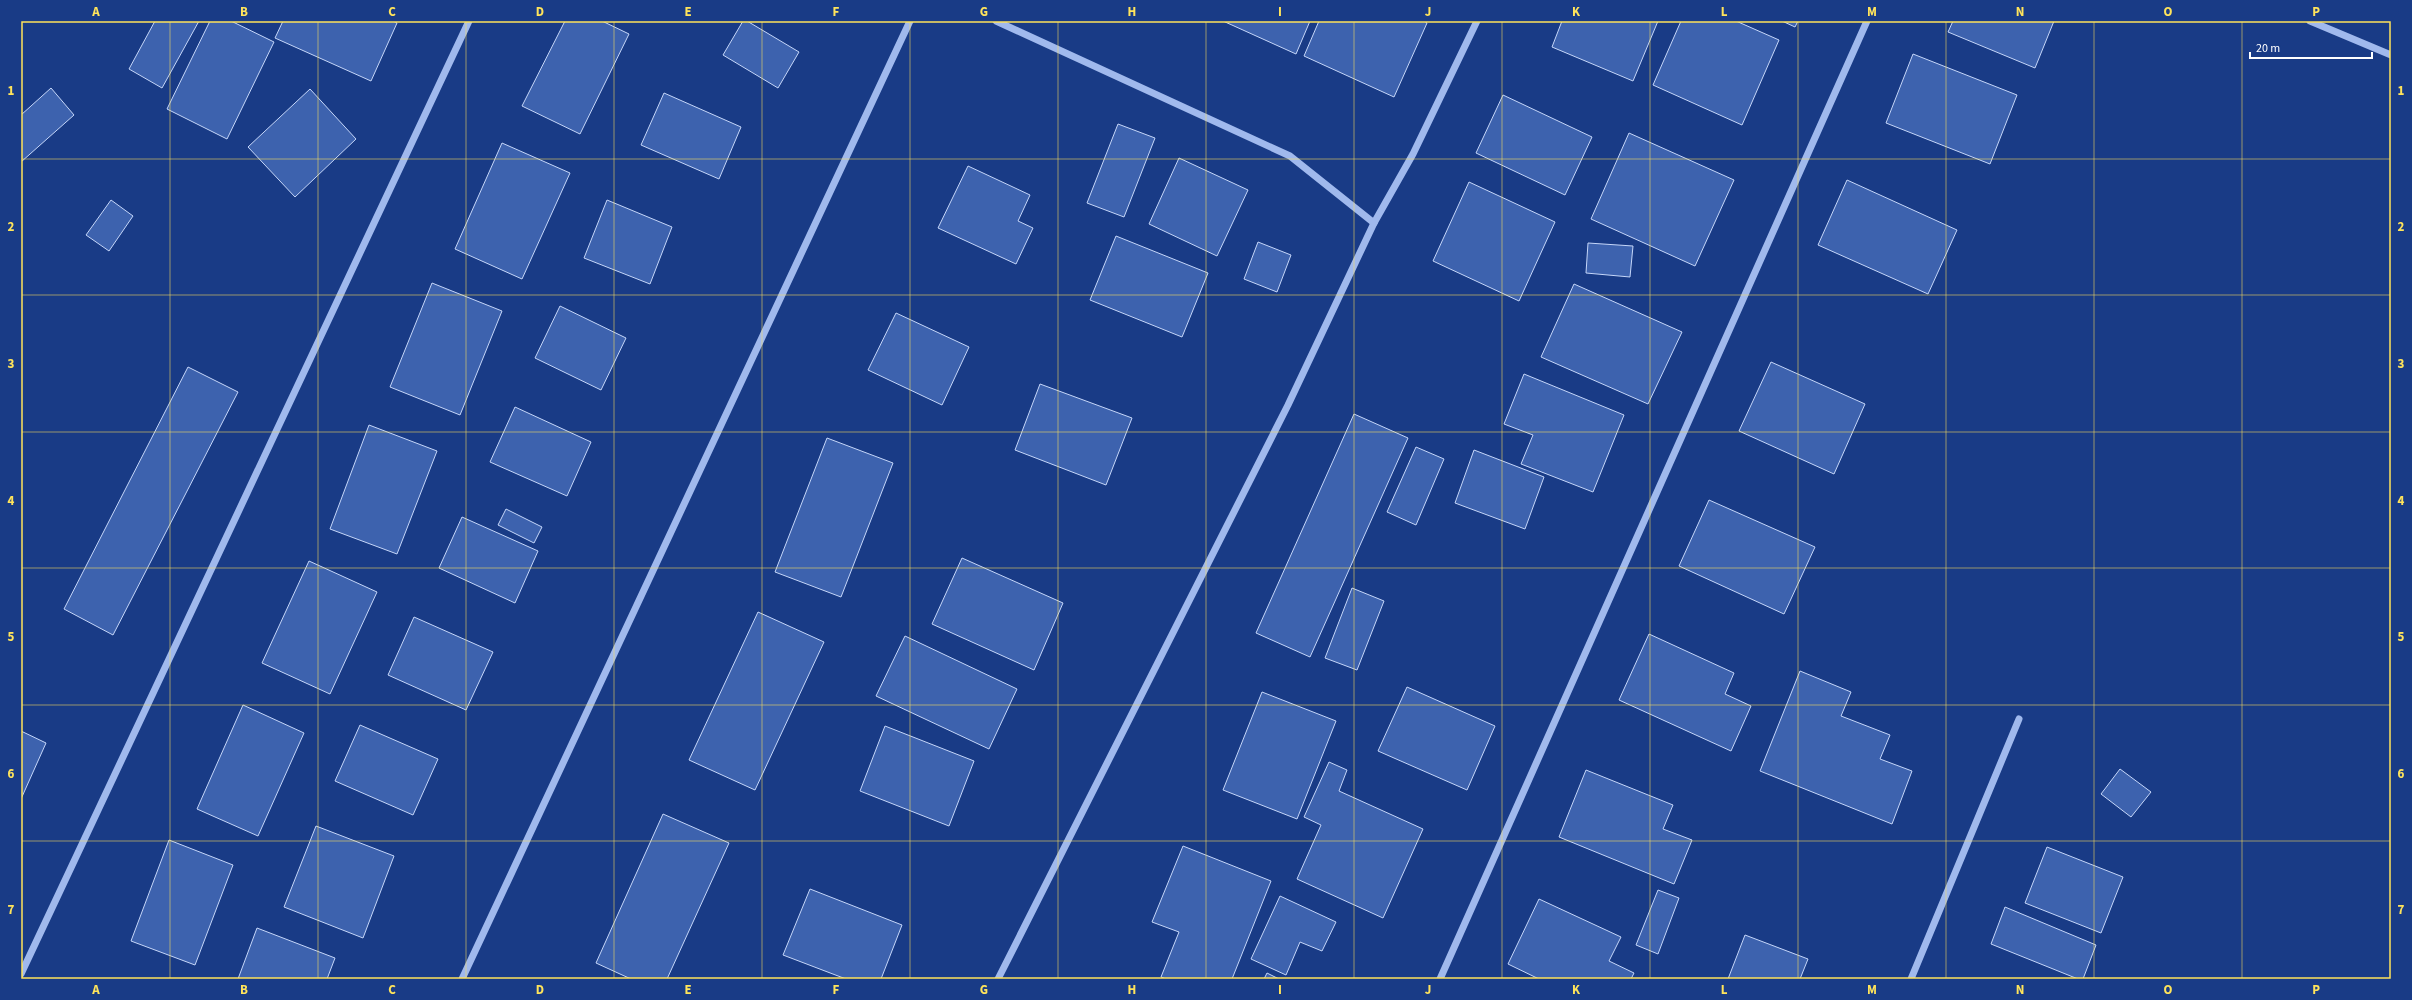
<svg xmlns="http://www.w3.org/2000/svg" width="2412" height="1000" font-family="'Source Sans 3',sans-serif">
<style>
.building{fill:#3d62ae;stroke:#c5d6f9}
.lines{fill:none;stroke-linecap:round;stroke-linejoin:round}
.minor{stroke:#a0b9ed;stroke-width:7}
.grid{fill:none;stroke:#ffe45b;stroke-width:1;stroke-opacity:0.55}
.neatline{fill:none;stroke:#ffe45b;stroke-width:1.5}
.grid-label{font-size:13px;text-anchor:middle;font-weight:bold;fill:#ffe45b}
</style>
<rect width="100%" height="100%" fill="#193b86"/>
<g class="building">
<polygon points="155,21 199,21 162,88 129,69"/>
<polygon points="210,21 231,21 274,42 227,139 167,109"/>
<polygon points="283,21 393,21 397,23 371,81 275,38"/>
<polygon points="565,21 602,21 629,34 580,134 522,106"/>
<polygon points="743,21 747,21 799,52 778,88 723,55"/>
<polygon points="1223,21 1310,21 1296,54"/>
<polygon points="1319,21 1424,21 1427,23 1394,97 1304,56"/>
<polygon points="1562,21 1658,21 1633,81 1552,47"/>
<polygon points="1681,21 1736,21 1779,40 1742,125 1653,85"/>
<polygon points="1782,21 1798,21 1795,27"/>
<polygon points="1953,21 2054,21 2035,68 1948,32"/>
<polygon points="1913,54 2017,95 1990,164 1886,123"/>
<polygon points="51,88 74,115 21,162 21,115"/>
<polygon points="310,89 356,139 295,197 248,147"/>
<polygon points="664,93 741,127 719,179 641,145"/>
<polygon points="1503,95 1592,137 1565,195 1476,153"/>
<polygon points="1118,124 1155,138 1124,217 1087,203"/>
<polygon points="1629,133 1734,180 1695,266 1591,219"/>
<polygon points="502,143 570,173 522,279 455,249"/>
<polygon points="1179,158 1248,190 1217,256 1149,224"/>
<polygon points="968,166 1030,195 1018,221 1033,228 1016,264 938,228"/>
<polygon points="1847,180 1957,230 1928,294 1818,245"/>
<polygon points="1469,182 1555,222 1519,301 1433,261"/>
<polygon points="111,200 133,216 109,251 86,235"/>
<polygon points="607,200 672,227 650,284 584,258"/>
<polygon points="1116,236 1208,273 1182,337 1090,300"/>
<polygon points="1258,242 1291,255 1277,292 1244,279"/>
<polygon points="1588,243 1633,246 1630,277 1586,273"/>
<polygon points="432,283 502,311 460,415 390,387"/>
<polygon points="1574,284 1682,332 1648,404 1541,357"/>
<polygon points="560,306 626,338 601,390 535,358"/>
<polygon points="896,313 969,347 942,405 868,370"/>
<polygon points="1771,362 1865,404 1834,474 1739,431"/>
<polygon points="188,367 238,392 113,635 64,609"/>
<polygon points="1524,374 1624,415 1593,492 1521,464 1533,435 1504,424"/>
<polygon points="1040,384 1132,418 1106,485 1015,450"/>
<polygon points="515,407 591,442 567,496 490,462"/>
<polygon points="1354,414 1408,438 1310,657 1256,633"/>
<polygon points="369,425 437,451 397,554 330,529"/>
<polygon points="827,438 893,463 841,597 775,572"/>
<polygon points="1416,447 1444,459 1416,525 1387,512"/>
<polygon points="1474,450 1544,477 1525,529 1455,503"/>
<polygon points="1709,500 1815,547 1784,614 1679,566"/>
<polygon points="506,509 542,527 534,543 498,525"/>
<polygon points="462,517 538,551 515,603 439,568"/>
<polygon points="962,558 1063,603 1034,670 932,624"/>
<polygon points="309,561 377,592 330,694 262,663"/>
<polygon points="1352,588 1384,601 1357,670 1325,658"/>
<polygon points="758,612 824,642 755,790 689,760"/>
<polygon points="414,617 493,652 466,710 388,675"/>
<polygon points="1649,634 1734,673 1725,694 1751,706 1731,751 1619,700"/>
<polygon points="905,636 1017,689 989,749 876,696"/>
<polygon points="1800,671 1851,692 1841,716 1890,735 1880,759 1912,771 1892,824 1760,771"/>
<polygon points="1407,687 1495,726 1467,790 1378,751"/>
<polygon points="1262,692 1336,721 1297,819 1223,790"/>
<polygon points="243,705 304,733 258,836 197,809"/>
<polygon points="360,725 438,759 413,815 335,781"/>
<polygon points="885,726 974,761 949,826 860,791"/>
<polygon points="21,731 46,743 21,799"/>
<polygon points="1329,762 1347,770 1339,791 1423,829 1383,918 1297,879 1321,825 1304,817"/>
<polygon points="2120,769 2151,792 2131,817 2101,794"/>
<polygon points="1586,770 1673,805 1663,829 1692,840 1674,884 1559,837"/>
<polygon points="663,814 729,843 667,979 631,979 596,963"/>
<polygon points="316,826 394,856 363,938 284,907"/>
<polygon points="169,840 233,865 195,965 131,941"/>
<polygon points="1183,846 1271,881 1232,979 1166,979 1161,977 1179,932 1152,922"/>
<polygon points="2047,847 2123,877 2101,933 2025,903"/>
<polygon points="810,889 902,925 881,979 846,979 783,955"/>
<polygon points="1658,890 1679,898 1658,954 1636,945"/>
<polygon points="1280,896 1336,922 1322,951 1300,942 1286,975 1251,959"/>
<polygon points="1539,899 1621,937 1609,961 1634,973 1631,979 1539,979 1508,964"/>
<polygon points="2005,907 2096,945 2083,979 2078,979 1991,944"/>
<polygon points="257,928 335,958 327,979 238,979"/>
<polygon points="1745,935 1808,959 1800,979 1728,979"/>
<polygon points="1267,973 1279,979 1264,979"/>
</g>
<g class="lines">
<g class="minor">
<polyline points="996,21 1290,156 1374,223"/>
<polyline points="2310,21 2391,55"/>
<polyline points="21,974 469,21"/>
<polyline points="462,979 910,21"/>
<polyline points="998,979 1288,405 1374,223 1413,154 1477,21"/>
<polyline points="1440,979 1867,21"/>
<polyline points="1911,979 2019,719"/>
</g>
</g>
<path class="grid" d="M170 21V979M318 21V979M466 21V979M614 21V979M762 21V979M910 21V979M1058 21V979M1206 21V979M1354 21V979M1502 21V979M1650 21V979M1798 21V979M1946 21V979M2094 21V979M2242 21V979M21 159H2391M21 295H2391M21 432H2391M21 568H2391M21 705H2391M21 841H2391"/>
<rect width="2412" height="1000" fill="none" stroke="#193b86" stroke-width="44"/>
<path d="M2250 52v6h122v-6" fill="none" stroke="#ffffff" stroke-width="2"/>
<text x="2256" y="52" font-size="12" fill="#ffffff" stroke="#193b86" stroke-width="3" paint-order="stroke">20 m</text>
<rect x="22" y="22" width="2368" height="956" class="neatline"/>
<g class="grid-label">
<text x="96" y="16">A</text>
<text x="244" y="16">B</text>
<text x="392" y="16">C</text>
<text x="540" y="16">D</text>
<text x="688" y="16">E</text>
<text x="836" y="16">F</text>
<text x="984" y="16">G</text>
<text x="1132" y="16">H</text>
<text x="1280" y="16">I</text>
<text x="1428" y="16">J</text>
<text x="1576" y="16">K</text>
<text x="1724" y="16">L</text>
<text x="1872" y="16">M</text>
<text x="2020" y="16">N</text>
<text x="2168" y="16">O</text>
<text x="2316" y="16">P</text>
<text x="11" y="95">1</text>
<text x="2401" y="95">1</text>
<text x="11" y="231">2</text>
<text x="2401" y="231">2</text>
<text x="11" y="368">3</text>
<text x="2401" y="368">3</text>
<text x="11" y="505">4</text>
<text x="2401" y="505">4</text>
<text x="11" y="641">5</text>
<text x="2401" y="641">5</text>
<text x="11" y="778">6</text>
<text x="2401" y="778">6</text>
<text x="11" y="914">7</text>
<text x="2401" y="914">7</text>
<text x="96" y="994">A</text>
<text x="244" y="994">B</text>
<text x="392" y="994">C</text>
<text x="540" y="994">D</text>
<text x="688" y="994">E</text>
<text x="836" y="994">F</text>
<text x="984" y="994">G</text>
<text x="1132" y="994">H</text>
<text x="1280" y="994">I</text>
<text x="1428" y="994">J</text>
<text x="1576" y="994">K</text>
<text x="1724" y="994">L</text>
<text x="1872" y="994">M</text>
<text x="2020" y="994">N</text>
<text x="2168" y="994">O</text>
<text x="2316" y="994">P</text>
</g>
</svg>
